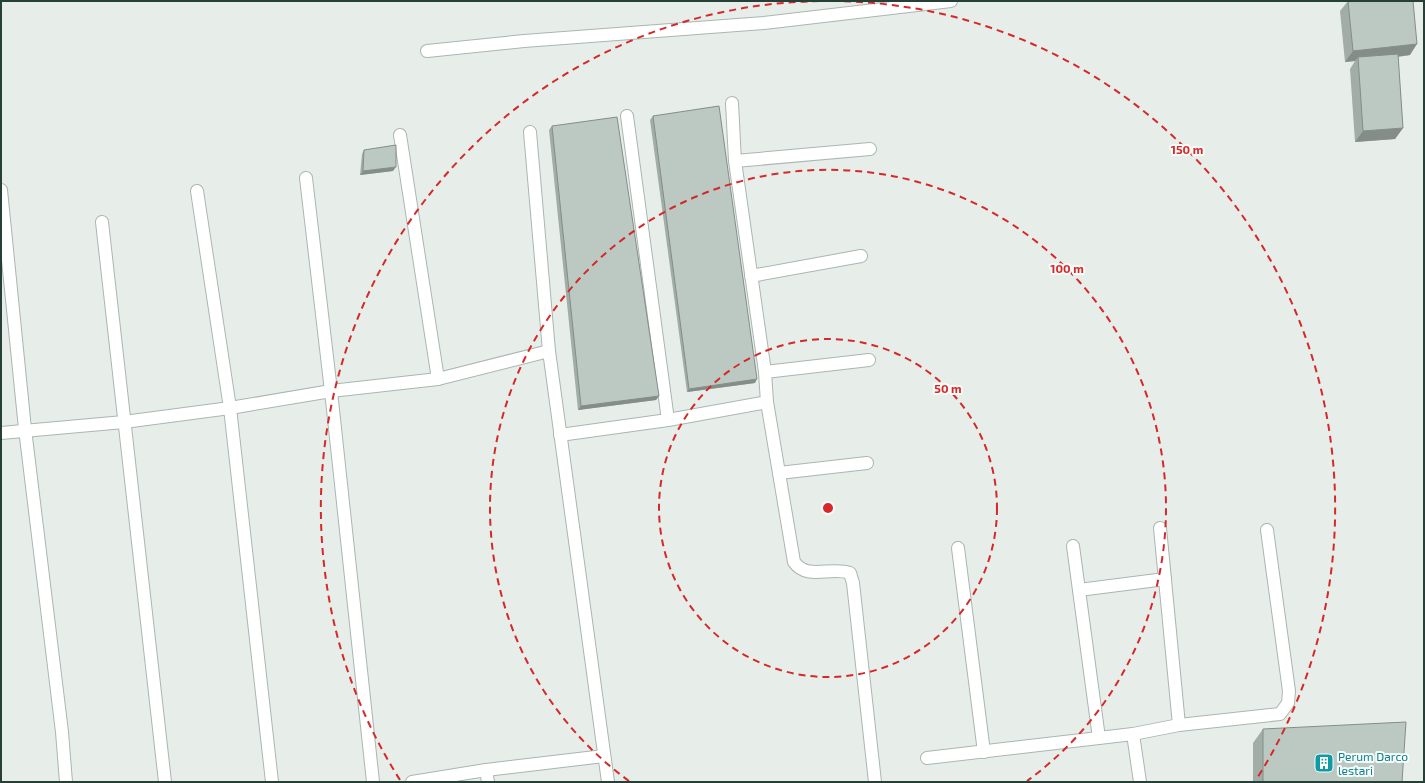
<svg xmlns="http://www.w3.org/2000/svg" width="1425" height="783" font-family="'Exo 2',sans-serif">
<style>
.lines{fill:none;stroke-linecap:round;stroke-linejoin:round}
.minor-casing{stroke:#a9b6b1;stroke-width:14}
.minor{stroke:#fff;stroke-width:12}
.wall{fill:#a2ada8}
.shaded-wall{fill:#848d88}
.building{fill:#bcc9c3;stroke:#848d88}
.ring{fill:none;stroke:#d62828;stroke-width:2;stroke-dasharray:7 5}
.labels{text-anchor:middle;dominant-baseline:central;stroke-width:4;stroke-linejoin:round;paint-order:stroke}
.culture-label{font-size:12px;fill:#0d838f;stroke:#f7fbf9;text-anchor:start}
.centre{fill:#d62828;stroke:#f7fbf9;stroke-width:2}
.ring-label{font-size:12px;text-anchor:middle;font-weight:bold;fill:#d62828;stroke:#f7fbf9;stroke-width:4;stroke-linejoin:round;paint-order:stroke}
</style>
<rect width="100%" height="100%" fill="#e7eeea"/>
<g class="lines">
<defs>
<g id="minor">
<polyline points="427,51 524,41 764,23 951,1"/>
<path d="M732 103 735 161 765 372 767 402 794 562C808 581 830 566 850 573L853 583 875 782"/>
<polyline points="627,116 668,420"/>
<polyline points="530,132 549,351 608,782"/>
<polyline points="400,135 438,379"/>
<polyline points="735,161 870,149"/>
<polyline points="306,178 331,391 438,379 549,351"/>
<polyline points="1,190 25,429 62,732 66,782"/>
<polyline points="102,222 165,782"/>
<polyline points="751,276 861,256"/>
<polyline points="765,372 869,360"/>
<polyline points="1,433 124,422 230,408 197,191"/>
<polyline points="560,435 668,420 767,402"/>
<polyline points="779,473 867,463"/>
<polyline points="1160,528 1179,725"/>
<polyline points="1073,546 1099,738"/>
<polyline points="958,548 984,752"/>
<polyline points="1079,590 1165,579"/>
<polyline points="1133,734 1179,725 1280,714 1288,703 1289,691 1267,530"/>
<polyline points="927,758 1133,734 1140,782"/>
<polyline points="486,770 488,782"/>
<polyline points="272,782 230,408 331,391 373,782"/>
<polyline points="412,782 486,770 604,756"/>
</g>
</defs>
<use href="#minor" class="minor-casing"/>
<use href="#minor" class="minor"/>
</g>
<g class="wall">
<polygon points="1348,1 1413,1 1410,55 1398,57 1403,128 1395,139 1355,142 1350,69 1355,61 1345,62 1340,11"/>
<polygon points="653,116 755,383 687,392 650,120"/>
<polygon points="552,126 659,396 656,400 578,410 549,130"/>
<polygon points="364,150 393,171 360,175 362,154"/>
<polygon points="1263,729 1402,782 1253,782 1253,743"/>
</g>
<g class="shaded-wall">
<polygon points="1417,44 1410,55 1358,61 1358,57 1355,61 1345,62 1353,51"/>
<polygon points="1403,128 1395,139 1355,142 1363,131"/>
<polygon points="396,167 393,171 360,175 363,171"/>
<polygon points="757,379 755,383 687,392 689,389"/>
<polygon points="659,396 656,400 578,410 581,406"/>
</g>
<g class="building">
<polygon points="1348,1 1413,1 1417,44 1353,51"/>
<polygon points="1398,54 1403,128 1363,131 1358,57"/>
<polygon points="719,106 757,379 689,389 653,116"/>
<polygon points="617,117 659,396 581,406 552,126"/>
<polygon points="396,145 396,167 363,171 364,150"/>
<polygon points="1406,722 1402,782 1263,782 1263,729"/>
</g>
<g class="ring">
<circle cx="828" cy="508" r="169"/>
<path d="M629 781A338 338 0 1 1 1027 781"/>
<path d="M400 780A507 507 0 0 1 824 1M832 1A507 507 0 0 1 1256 780"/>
</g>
<defs>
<symbol id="building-square" viewBox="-11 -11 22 22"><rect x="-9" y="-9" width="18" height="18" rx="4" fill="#0f9aa8" stroke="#f7fbf9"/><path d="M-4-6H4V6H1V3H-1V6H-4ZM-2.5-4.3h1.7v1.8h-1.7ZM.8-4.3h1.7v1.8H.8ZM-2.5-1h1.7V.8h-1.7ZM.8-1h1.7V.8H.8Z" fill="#fff"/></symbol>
</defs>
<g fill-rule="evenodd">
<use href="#building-square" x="1313" y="752" width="22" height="22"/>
</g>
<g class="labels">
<g class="culture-label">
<text x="1338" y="756">Perum Darco<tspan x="1338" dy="14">lestari</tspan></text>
</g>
</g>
<circle cx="828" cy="508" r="6" class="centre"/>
<g class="ring-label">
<text x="1187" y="154">150 m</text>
<text x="1067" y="273">100 m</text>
<text x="948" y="393">50 m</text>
</g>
<rect width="1425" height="783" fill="none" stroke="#264037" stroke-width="4"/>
</svg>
